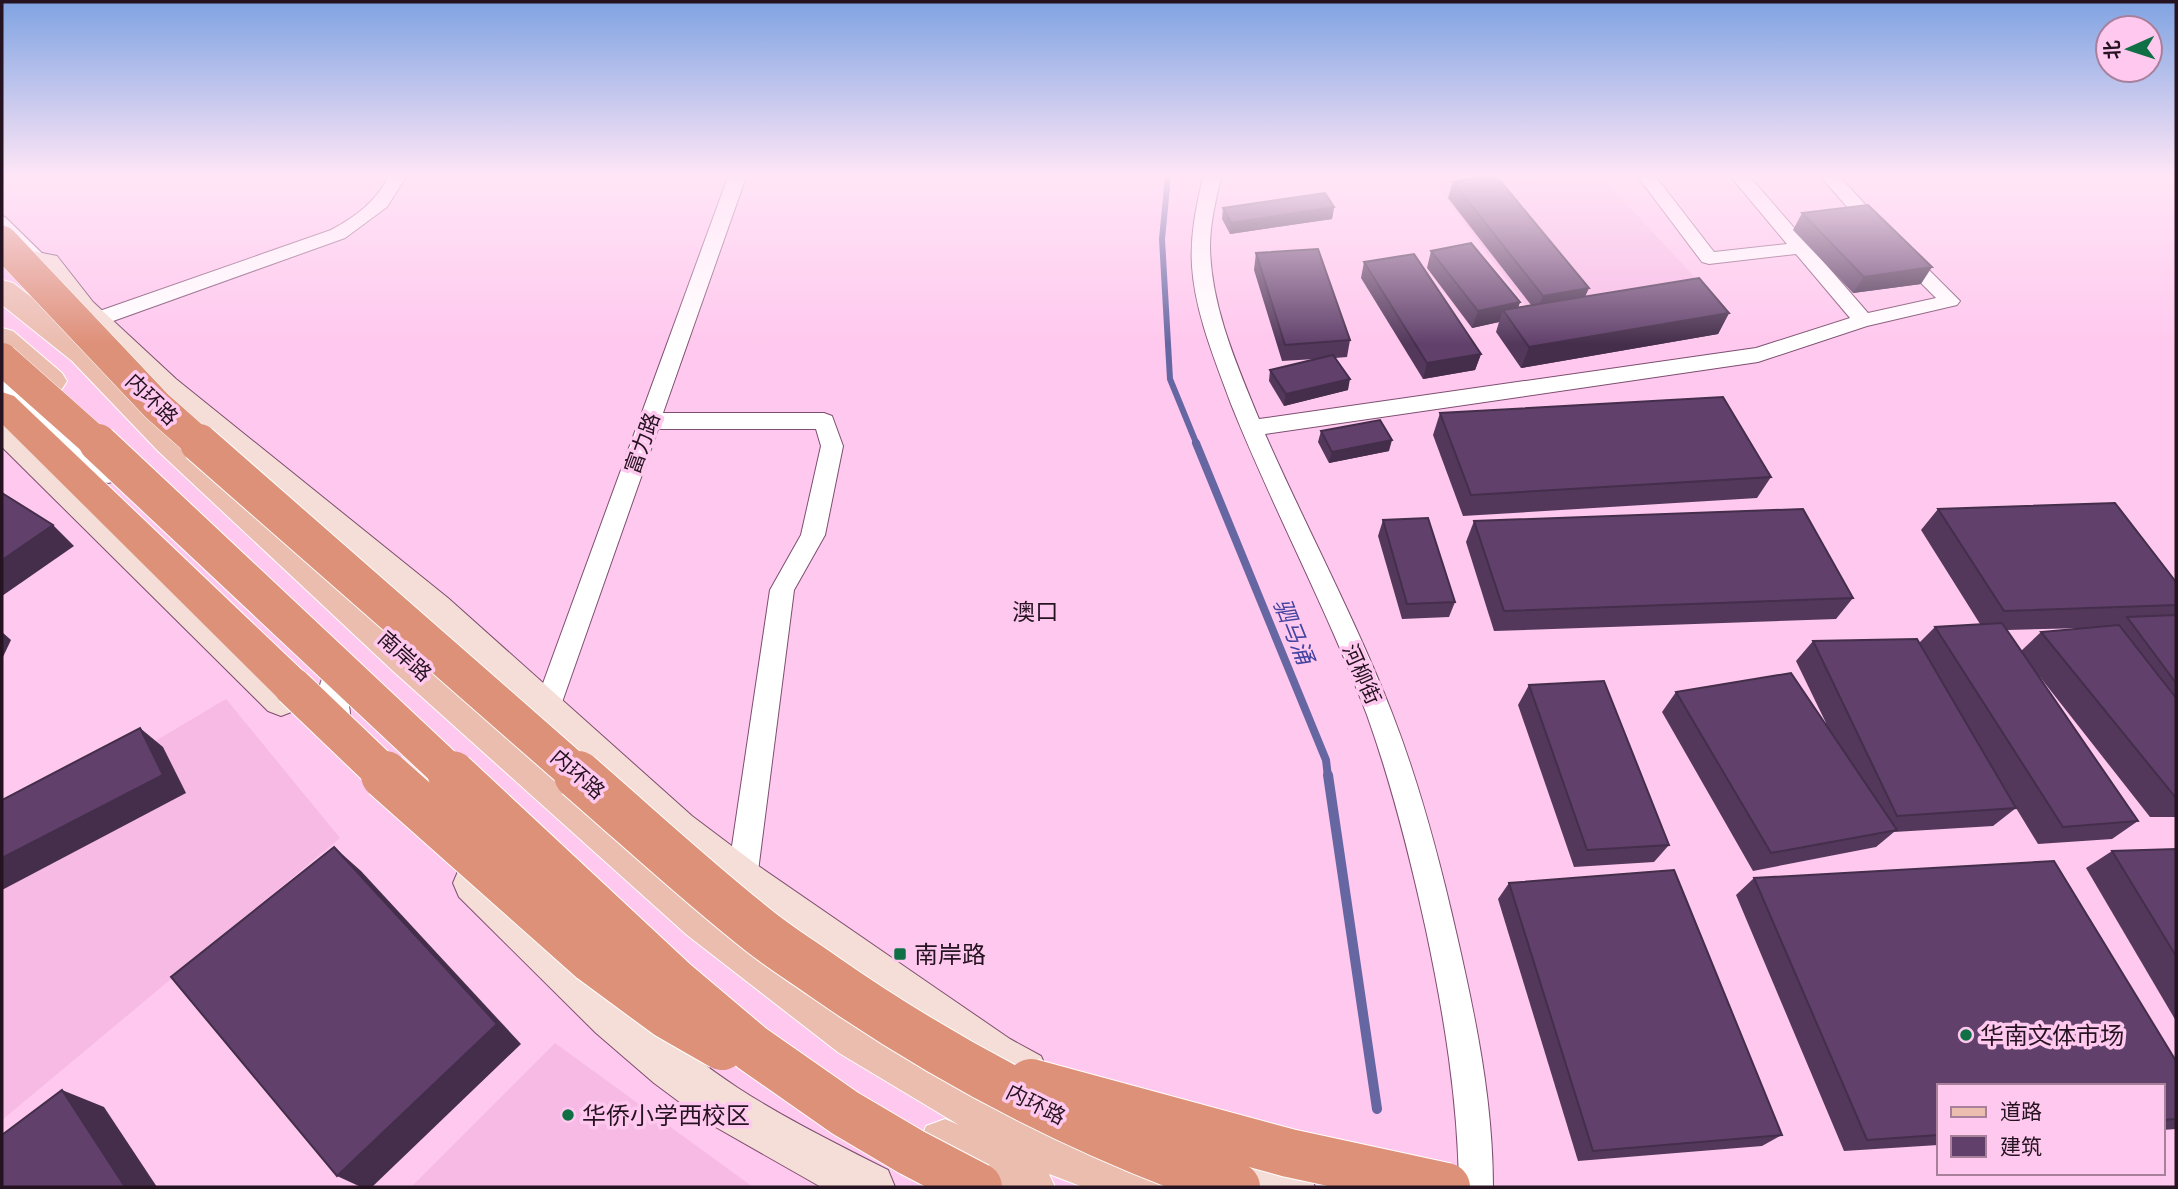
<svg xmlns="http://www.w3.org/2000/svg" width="2178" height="1189" font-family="'Public Sans','Noto Sans SC',sans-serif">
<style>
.built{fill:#f7bae5}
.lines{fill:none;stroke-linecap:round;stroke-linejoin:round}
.stream-far2{stroke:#6666a2;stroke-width:6}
.stream-far1{stroke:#6666a2;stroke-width:8}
.stream{stroke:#6666a2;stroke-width:10}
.lane-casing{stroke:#7d4e70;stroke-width:2}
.street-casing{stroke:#7d4e70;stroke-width:2}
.secondary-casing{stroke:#7d4e70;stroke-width:2}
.primary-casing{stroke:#fff;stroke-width:2}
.highway-casing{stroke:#fff;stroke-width:2}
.lane{fill:#fff;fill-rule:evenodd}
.street{fill:#fff;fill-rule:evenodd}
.secondary{fill:#f5ded7;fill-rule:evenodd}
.primary{fill:#ebbdaf;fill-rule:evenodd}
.highway{fill:#de9179;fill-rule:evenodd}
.highway-bridge-far2-casing{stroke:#fff;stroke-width:33;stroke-linecap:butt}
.highway-bridge-far1-casing{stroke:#fff;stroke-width:40;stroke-linecap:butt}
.highway-bridge-casing{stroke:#fff;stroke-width:50;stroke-linecap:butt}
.highway-bridge-far2{stroke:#de9179;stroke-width:32}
.highway-bridge-far1{stroke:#de9179;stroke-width:38}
.highway-bridge{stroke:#de9179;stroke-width:48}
.wall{fill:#53385c;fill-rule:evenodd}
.shaded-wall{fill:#442e4b}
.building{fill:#61416b;stroke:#442e4b;stroke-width:2}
.poi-dot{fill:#0f6f45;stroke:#ffc8ee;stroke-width:2.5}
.labels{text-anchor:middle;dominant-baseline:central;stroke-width:7;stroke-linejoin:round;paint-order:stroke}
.street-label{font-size:21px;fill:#261321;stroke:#ffc8ee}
.neighbourhood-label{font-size:23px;fill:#261321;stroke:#ffc8ee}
.water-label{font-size:23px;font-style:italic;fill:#4244a1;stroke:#ffc8ee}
.near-poi-label{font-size:24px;fill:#261321;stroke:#ffc8ee;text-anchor:start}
</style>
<rect width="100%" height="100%" fill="#ffc8ee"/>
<g class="built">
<polygon points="1469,177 1601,177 1705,288 1535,318 1435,183"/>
<polygon points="226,699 340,838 2,1120 2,832"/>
<polygon points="555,1043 753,1187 411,1187"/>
</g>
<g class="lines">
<polyline class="stream-far2" points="1168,177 1162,239 1170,379 1197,445"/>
<polyline class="stream-far1" points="1196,443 1326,760 1328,777"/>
<polyline class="stream" points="1328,775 1377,1109"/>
<defs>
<polygon id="lane" points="2,216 5,217 49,260 49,264 43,264 2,224"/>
<g id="street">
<path d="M388 177H406L387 207 345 238 102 325H88L85 320 88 315 331 230C355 217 376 202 388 177Z"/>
<polygon points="728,177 746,177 663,413 824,413 832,416 843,446 825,535 794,590 757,879 746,895 736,899 726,895 721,885 728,873 770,590 801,535 821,446 816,429 658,429 560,708 556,716 547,719 538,716 534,708"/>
<path d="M1203 177H1221C1216 200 1210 223 1210 247 1211 307 1237 365 1259 419L1756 348 1850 318 1796 254 1709 264 1702 262 1638 177H1656L1714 252 1787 244 1731 177H1750L1868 313 1936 298 1893 255 1903 249 1910 251 1960 301 1957 305 1867 326 1758 362 1265 434C1306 527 1355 618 1392 713 1420 785 1440 861 1457 936 1476 1019 1493 1102 1493 1187H1459C1458 1100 1444 1015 1426 930 1410 857 1392 785 1367 715 1327 609 1273 509 1231 404 1215 360 1195 313 1192 266 1190 236 1196 207 1203 177Z"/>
<polygon points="1821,177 1840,177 1884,225 1886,229 1884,233 1870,233"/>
<polygon points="2,373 9,375 116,469 119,475 116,481 108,483 100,481 2,392"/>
<path d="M331 676 340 679C348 694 355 724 347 739L338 742 329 739C321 724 315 694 322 679Z"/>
</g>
<g id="secondary">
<polygon points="2,245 57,256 93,302 176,379 448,598 692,816 757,865 940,991 1010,1039 1041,1056 1048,1072 1041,1088 1025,1095 978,1071 908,1023 727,893 664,842 424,618 154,393 73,314 38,269 2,261"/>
<polygon points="2,418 13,421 294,689 300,700 294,711 281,716 268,711 2,447"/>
<path d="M474 863 489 869C568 946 646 1027 738 1088 786 1119 837 1144 888 1170L895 1187H821L705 1121 654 1083 596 1033 459 897 453 883 459 869Z"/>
<polygon points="1212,1135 1308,1170 1315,1187 1224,1187 1195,1176 1188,1159 1195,1142"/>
</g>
<g id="primary">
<polygon points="2,280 13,283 94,345 182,433 421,647 721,903 875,1017 978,1079 1079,1133 1170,1168 1178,1187 1083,1187 1049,1174 1055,1187 973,1187 926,1164 919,1145 926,1126 945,1119 959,1125 839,1053 687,935 393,671 158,451 72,361 2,305"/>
<path d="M2 328 13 331 62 373 67 381 62 389C36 396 20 372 2 356Z"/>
</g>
<polygon id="highway" points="2,392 14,396 307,675 313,687 307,699 293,704 279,699 2,424"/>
</defs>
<use href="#lane" class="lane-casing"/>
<use href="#street" class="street-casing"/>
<use href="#secondary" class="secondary-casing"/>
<use href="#primary" class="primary-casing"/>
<use href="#highway" class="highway-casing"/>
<use href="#lane" class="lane"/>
<use href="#street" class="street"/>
<use href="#secondary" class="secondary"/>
<use href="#primary" class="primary"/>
<use href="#highway" class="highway"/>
<defs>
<g id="highway-bridge-far2">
<polyline points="2,242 157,406 201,445"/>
<polyline points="2,359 99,445"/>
</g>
<g id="highway-bridge-far1">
<polyline points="98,443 454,777"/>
<polyline points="199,443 580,777"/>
<polyline points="293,687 387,777"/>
</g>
<g id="highway-bridge">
<polyline points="385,775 592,959 668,1015 722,1046"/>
<polyline points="452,775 674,982 752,1048 845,1113 911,1152 978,1187"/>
<path d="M578 775C638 827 696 881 758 930 779 947 802 961 823 976 952 1066 1088 1136 1236 1187"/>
<polyline points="1031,1083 1289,1153 1446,1187"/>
</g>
</defs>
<use href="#highway-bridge-far2" class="highway-bridge-far2-casing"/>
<use href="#highway-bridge-far1" class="highway-bridge-far1-casing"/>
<use href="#highway-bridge" class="highway-bridge-casing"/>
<use href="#highway-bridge-far2" class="highway-bridge-far2"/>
<use href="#highway-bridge-far1" class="highway-bridge-far1"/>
<use href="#highway-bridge" class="highway-bridge"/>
</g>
<g class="wall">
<polygon points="1453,182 1585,297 1729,313 1718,334 1521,368 1496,332 1499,322 1472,328 1427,268 1431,251 1520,302 1518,308 1531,305 1448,198"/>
<polygon points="1334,207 1332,219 1230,234 1222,219 1223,208"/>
<polygon points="1802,213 1921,284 1853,293 1793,230"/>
<polygon points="1256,253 1350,340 1347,357 1335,358 1348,390 1284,406 1269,381 1270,370 1315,359 1282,361 1254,270"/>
<polygon points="1364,262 1481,354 1475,370 1423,379 1361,278"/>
<polygon points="1440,413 1771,477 1757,498 1463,516 1433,435"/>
<polygon points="1321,431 1389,451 1329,463 1318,442"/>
<path d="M1938 509 2176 582V817H2150L2036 672 2138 821 2112 839 2038 844 2016 808 1993 826 1894 832 1876 847 1753 871 1662 712 1676 692 1826 723 1796 661 1813 641 1919 643 1935 627 1980 624 1921 530ZM2085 628 2041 632 2021 651 2007 630Z"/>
<polygon points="1383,520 1455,602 1449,617 1402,619 1378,536"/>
<polygon points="1474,521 1853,598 1836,619 1494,631 1466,542"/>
<polygon points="1529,685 1669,845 1654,862 1574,867 1518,705"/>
<polygon points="2176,849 2176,1021 2086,868 2112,851"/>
<polygon points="1754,878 2176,1061 2176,1129 2162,1130 2162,1086 1938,1086 1938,1145 1844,1151 1736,895"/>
<polygon points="1509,883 1782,1135 1762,1146 1578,1161 1498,899"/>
</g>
<g class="shaded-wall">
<polygon points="1334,207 1332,219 1230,234 1231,223"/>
<polygon points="1932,267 1921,284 1853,293 1864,277"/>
<polygon points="1589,288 1582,304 1537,312 1543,296"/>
<polygon points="1520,302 1514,319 1503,310 1499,322 1472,328 1478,311"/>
<polygon points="1729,313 1718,334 1521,368 1529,347"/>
<polygon points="1481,354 1475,370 1423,379 1427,363"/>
<polygon points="1350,379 1348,390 1284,406 1286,394"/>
<polygon points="1392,440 1389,451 1329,463 1332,452"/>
<polygon points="53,525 74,546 2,596 2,560"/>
<polygon points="2,632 11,640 2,659"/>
<polygon points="140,728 163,747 186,793 2,890 2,858"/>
<polygon points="334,847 361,871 521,1044 372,1187 361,1187 337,1176"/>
<polygon points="62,1090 104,1107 157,1187 125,1187"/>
</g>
<g class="building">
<polygon points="1482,177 1497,177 1589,288 1543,296 1453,182"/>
<polygon points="1325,193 1334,207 1231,223 1223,208"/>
<polygon points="1868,205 1932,267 1864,277 1802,213"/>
<polygon points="1471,243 1520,302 1478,311 1431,251"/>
<polygon points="1318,249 1350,340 1285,345 1256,253"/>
<polygon points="1414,254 1481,354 1427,363 1364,262"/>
<polygon points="1699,278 1729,313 1529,347 1503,310"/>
<polygon points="1333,355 1350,379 1286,394 1270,370"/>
<polygon points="1723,397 1771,477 1471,495 1440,413"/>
<polygon points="1380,420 1392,440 1332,452 1321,431"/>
<polygon points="2,493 53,525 2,560"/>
<polygon points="2115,503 2176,582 2176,605 2004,611 1938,509"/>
<polygon points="1803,509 1853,598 1504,611 1474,521"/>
<polygon points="1428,518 1455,602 1407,604 1383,520"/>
<polygon points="2176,615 2176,683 2127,617"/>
<polygon points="2002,623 2138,821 2063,827 1935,627"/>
<polygon points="2119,625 2176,698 2176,798 2041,632"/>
<polygon points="1917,639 2016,808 1897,816 1813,641"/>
<polygon points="1791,673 1897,830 1771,853 1676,692"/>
<polygon points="1604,681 1669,845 1587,850 1529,685"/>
<polygon points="140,728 163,775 2,858 2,800"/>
<polygon points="334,847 497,1024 337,1176 171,977"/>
<polygon points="2176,849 2176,956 2112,851"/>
<polygon points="2054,861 2176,1061 2176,1119 2162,1120 2162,1086 1938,1086 1938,1135 1867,1140 1754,878"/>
<polygon points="1674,870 1782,1135 1593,1151 1509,883"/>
<polygon points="62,1090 125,1187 2,1187 2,1135"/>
</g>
<linearGradient id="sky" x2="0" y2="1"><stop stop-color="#7fa3e2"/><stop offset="0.51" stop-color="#ffe6f7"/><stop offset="1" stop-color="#ffe6f7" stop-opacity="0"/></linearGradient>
<rect width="2178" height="344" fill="url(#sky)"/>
<g class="poi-dot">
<rect x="893" y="947" width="14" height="14" rx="3.5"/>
<circle cx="1966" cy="1035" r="7"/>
<circle cx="568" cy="1115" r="7"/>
</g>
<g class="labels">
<g class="street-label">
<text transform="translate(152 399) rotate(44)">内环路</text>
<text transform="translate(642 443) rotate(-70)">富力路</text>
<text transform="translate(405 656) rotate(42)">南岸路</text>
<text transform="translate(1362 674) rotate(66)">河柳街</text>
<text transform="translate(578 774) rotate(41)">内环路</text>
<text transform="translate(1036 1104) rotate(27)">内环路</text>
</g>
<g class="neighbourhood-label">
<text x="1035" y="611">澳口</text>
</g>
<g class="water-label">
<text transform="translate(1294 631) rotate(68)">驷马涌</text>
</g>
<g class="near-poi-label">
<text x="914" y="954">南岸路</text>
<text x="1980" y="1035">华南文体市场</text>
<text x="582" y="1115">华侨小学西校区</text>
</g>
</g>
<rect width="2178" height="1189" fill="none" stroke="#261321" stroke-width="7"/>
<rect x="1937" y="1084" width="228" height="91" fill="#ffc8ee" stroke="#a8809c" stroke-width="2"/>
<rect x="1951" y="1107" width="35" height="10" fill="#ebbdaf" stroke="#a8809c" stroke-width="2"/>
<text x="2000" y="1119" font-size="21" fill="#261321">道路</text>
<rect x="1951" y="1136" width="35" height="21" fill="#61416b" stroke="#a8809c" stroke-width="2"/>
<text x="2000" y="1154" font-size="21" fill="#261321">建筑</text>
<g transform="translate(2129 49) rotate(267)"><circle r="33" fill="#ffc8ee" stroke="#a8809c" stroke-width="2"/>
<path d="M0-5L12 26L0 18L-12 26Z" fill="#0f6f45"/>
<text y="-10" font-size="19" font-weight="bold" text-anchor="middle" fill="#261321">北</text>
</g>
</svg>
